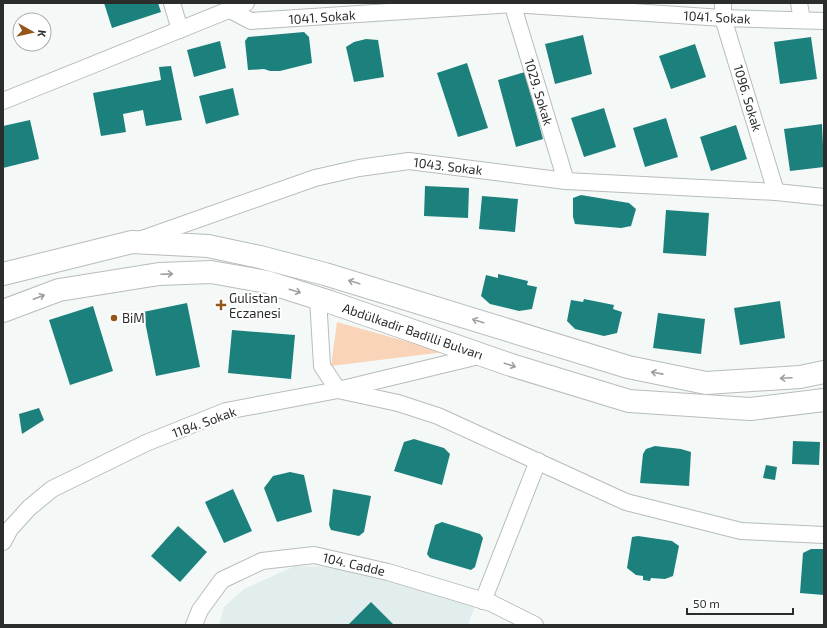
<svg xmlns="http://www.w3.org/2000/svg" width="827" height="628" font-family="'Exo 2',sans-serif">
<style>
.built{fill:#e1eeed}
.green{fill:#f9d4b8}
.building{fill:#1c817c}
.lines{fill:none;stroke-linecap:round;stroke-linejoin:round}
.minor-casing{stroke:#b8bcbc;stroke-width:18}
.secondary-casing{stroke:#b8bcbc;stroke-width:24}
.minor{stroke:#fff;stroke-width:16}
.secondary{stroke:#fff;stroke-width:22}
.oneway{stroke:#a0a0a0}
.poi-dot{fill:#94561b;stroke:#fff;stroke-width:1.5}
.labels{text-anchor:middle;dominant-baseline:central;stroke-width:4;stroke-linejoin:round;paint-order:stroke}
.street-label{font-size:13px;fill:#2b2d2d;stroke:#fff}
.poi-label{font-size:13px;fill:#2b2d2d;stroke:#fff;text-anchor:start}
</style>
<rect width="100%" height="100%" fill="#f4f8f7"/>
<polygon class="built" points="295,566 329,567 368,575 475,606 468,625 219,625 224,607 244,589"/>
<polygon class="green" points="337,322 444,352 331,366"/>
<g class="building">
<polygon points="104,3 158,3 161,12 112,28"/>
<polygon points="304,32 309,37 312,63 280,71 270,71 264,69 248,70 245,41 248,37"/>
<polygon points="583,35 592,74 555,84 545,44"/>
<polygon points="811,37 817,79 780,84 774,42"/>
<polygon points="366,39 378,40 384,77 354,82 346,47 354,42"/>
<polygon points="220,41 226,68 194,77 187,50"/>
<polygon points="695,44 706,77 671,89 659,56"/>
<polygon points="467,63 488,128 458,137 437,73"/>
<polygon points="171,66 182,120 146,126 143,110 123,114 126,132 101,136 93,93 161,80 159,67"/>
<polygon points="525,72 543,139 516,147 498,80"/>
<polygon points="233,88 239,115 206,124 199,96"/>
<polygon points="604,108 616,147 584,157 571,118"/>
<polygon points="666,118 678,157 645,167 633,128"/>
<polygon points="30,120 39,159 3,168 3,126"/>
<polygon points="822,124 824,167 790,171 784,129"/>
<polygon points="736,125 747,159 711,171 700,137"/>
<polygon points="425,186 469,188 468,218 424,216"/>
<polygon points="581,195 629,203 636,209 631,226 621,228 575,224 573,217 573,198"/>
<polygon points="482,196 518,199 515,232 479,229"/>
<polygon points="666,210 709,213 706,256 663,253"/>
<polygon points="498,274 528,281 527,285 537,287 532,309 519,311 490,304 481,296 486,275 498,278"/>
<polygon points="584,299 614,305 613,309 622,312 617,333 604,336 575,329 567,321 571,300 583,302"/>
<polygon points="780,301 785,338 740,345 734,308"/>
<polygon points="187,303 200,367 156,376 143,312"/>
<polygon points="93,306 113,371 70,385 49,320"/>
<polygon points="658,313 705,319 701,354 653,348"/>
<polygon points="232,330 295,335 291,379 228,373"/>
<polygon points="39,408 44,420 22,434 19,414"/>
<polygon points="414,439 444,448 450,454 442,485 394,471 404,442"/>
<polygon points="793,441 820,442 819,465 792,464"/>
<polygon points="655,446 681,449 691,452 689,486 640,483 643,454 646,449"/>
<polygon points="766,465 777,467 775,480 763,478"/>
<polygon points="290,472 304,475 312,512 277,522 264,488 273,476"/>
<polygon points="233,489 252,531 224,543 205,502"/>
<polygon points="333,489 371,496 364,532 359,536 331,530 329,525"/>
<polygon points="442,522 480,534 483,538 475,567 471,570 430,558 427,554 435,525"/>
<polygon points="178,526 207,552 180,582 151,556"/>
<polygon points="638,536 672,541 679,546 673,576 665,579 651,578 650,581 643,580 643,576 636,575 627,568 632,537"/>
<polygon points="811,549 824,549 824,595 800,593 803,553"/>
<polygon points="371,602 394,625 348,625"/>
</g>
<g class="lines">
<defs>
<g id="minor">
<polyline points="172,3 180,30"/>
<polyline points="512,3 566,181"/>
<polyline points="723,3 723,18 776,192"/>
<polyline points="799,3 802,20"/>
<polyline points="230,10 251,21 512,4 723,18 824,21"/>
<polyline points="3,101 246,3"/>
<polyline points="139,240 315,178 359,168 409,161 566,181 776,192 824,197"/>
<polyline points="318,298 322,366 338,390 398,403 438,416 626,502 741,531 824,535"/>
<polyline points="3,542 10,529 29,508 52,489 146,443 226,411 338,390 483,355"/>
<polyline points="483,601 538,461"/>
<polyline points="194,625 200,610 222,580 262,561 314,555 388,572 491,603 535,625"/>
</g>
<g id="secondary">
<polyline points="3,274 132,242 208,246 260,257 325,274 628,367 706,383 800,377 824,372"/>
<polyline points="3,311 59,290 159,274 211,272 267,282 330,302 511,365 629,401 750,409 824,400"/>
</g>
</defs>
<use href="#minor" class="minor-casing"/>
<use href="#secondary" class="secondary-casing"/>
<use href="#minor" class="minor"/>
<use href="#secondary" class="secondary"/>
</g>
<defs><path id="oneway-shaft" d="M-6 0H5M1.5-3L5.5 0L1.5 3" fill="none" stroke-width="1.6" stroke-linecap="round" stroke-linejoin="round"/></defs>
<g class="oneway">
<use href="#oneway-shaft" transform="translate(167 274) rotate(-2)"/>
<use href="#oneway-shaft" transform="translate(354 282) rotate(-163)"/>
<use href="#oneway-shaft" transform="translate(295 291) rotate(17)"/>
<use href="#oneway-shaft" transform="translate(39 297) rotate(-21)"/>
<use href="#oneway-shaft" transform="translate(478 321) rotate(-162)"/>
<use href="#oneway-shaft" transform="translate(510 365) rotate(18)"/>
<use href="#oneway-shaft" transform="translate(657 373) rotate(-169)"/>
<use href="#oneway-shaft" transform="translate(786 378) rotate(177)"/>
</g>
<g class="poi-dot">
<path d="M219 299h4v4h4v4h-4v4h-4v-4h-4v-4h4z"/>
<circle cx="114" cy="318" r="4"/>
</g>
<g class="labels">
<g class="street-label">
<text transform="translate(322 17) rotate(-4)">1041. Sokak</text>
<text transform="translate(717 17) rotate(3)">1041. Sokak</text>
<text transform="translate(539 92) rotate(73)">1029. Sokak</text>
<text transform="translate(748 98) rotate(73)">1096. Sokak</text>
<text transform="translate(448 166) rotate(7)">1043. Sokak</text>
<text transform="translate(413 331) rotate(19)">Abdülkadir Badilli Bulvarı</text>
<text transform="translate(204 422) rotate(-20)">1184. Sokak</text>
<text transform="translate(354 564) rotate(13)">104. Cadde</text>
</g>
<g class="poi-label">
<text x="229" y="298">Gulistan<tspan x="229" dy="15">Eczanesi</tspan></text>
<text x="122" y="318">BiM</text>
</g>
</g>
<rect width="827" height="628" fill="none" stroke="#2b2d2d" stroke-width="8"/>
<g transform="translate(32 32) rotate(98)"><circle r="19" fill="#ffffff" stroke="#aaabab"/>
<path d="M0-3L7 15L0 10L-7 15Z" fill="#94561b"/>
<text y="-6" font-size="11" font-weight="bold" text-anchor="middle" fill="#2b2d2d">K</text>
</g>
<path d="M687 608v6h106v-6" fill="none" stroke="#2b2d2d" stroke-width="2"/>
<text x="693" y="608" font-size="12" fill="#2b2d2d" stroke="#ffffff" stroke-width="3" paint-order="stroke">50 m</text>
</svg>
